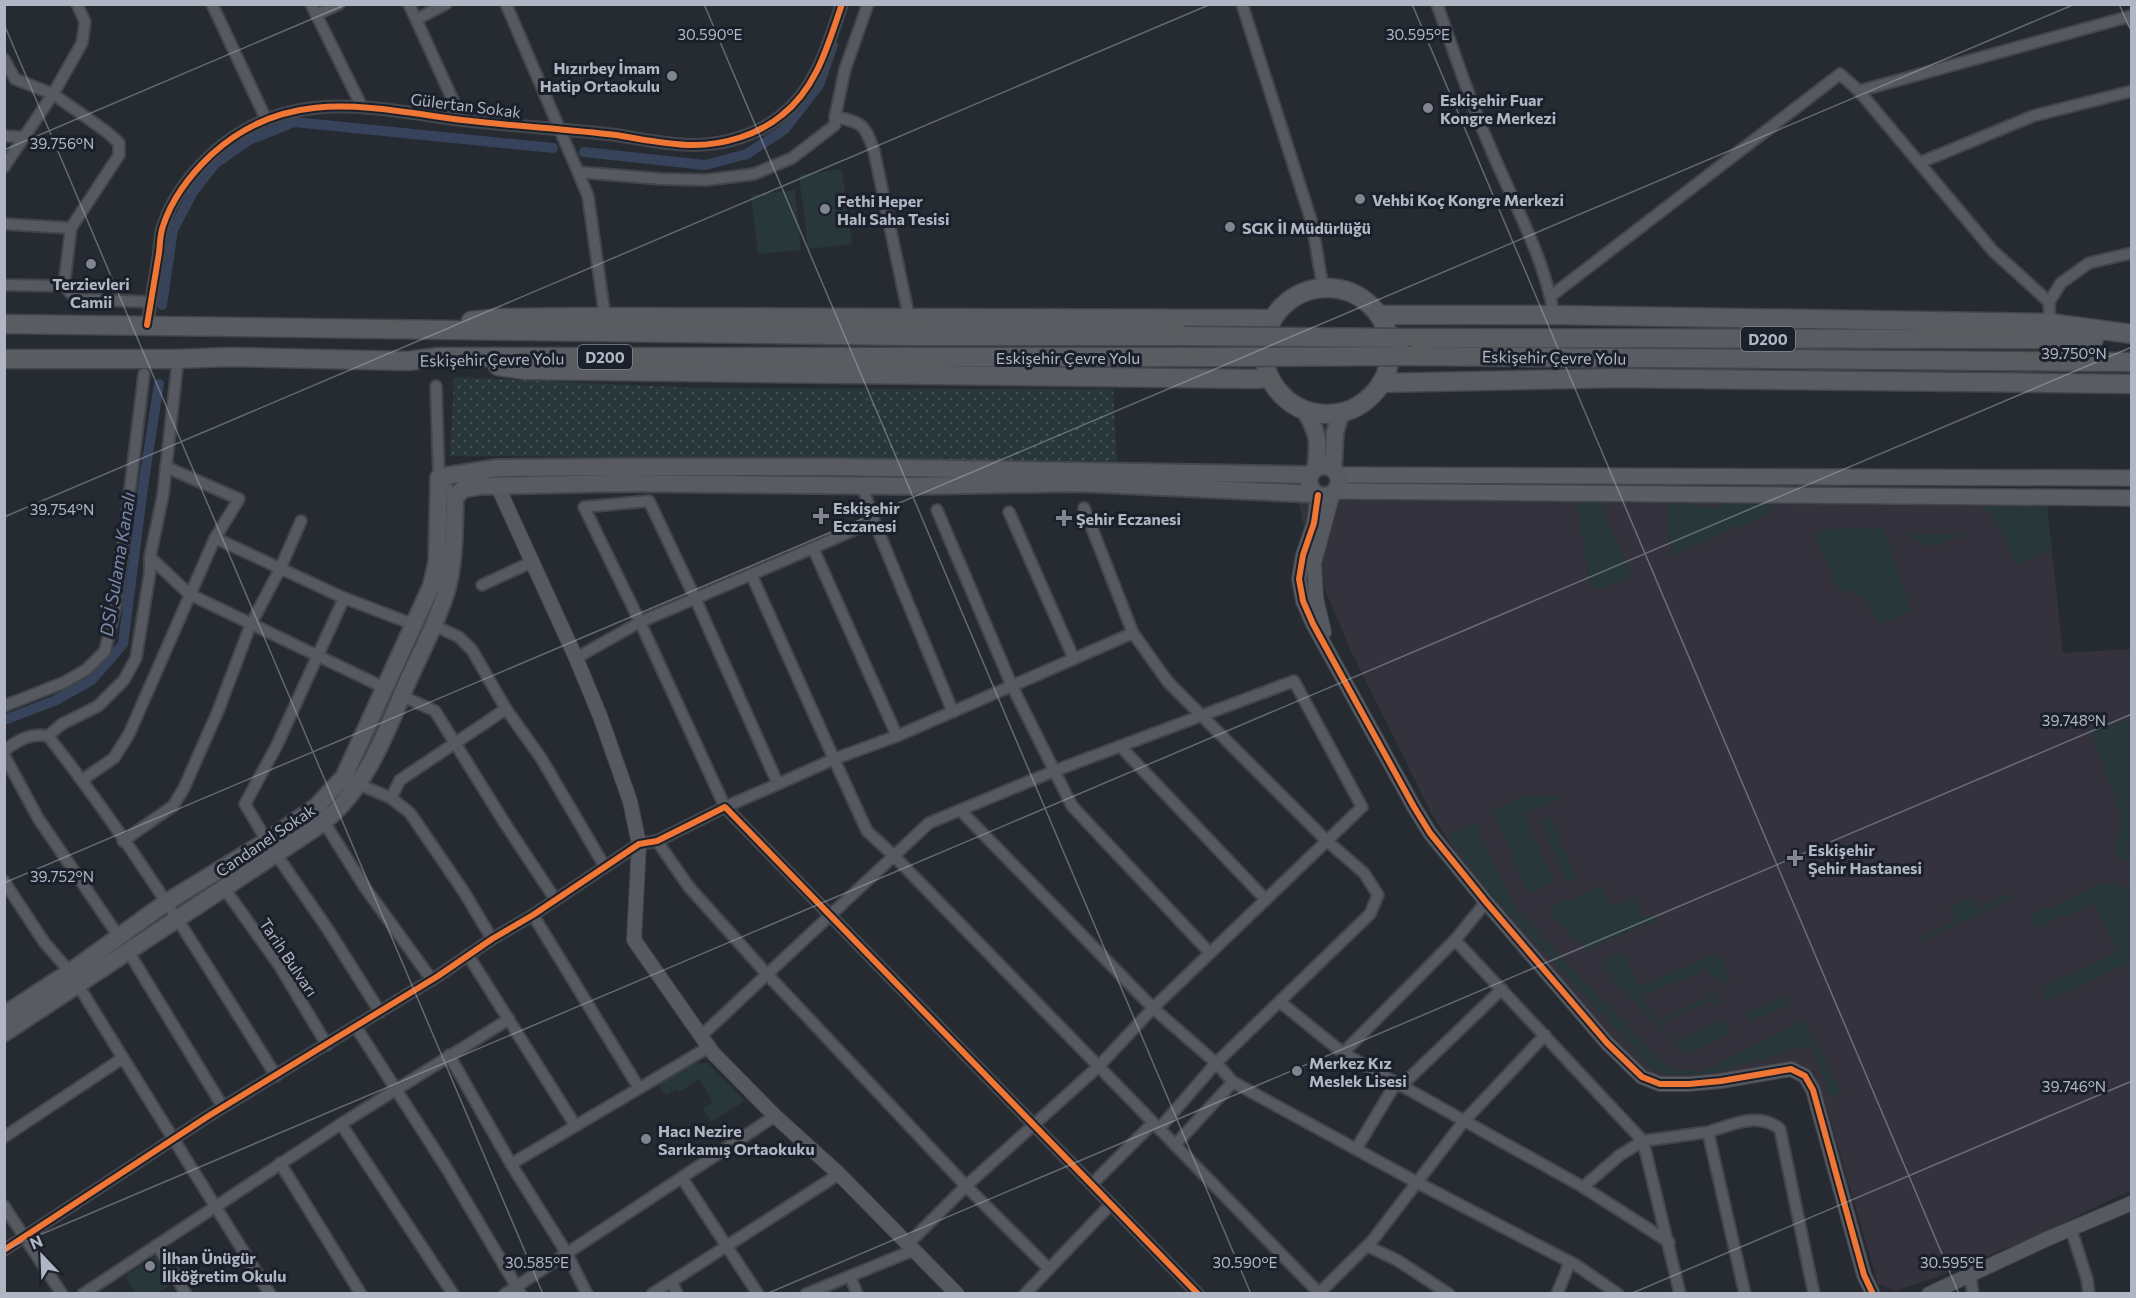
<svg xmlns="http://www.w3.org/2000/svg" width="2136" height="1298" font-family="Commissioner,sans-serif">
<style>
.medical{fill:#33323d}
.grass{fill:#28373a}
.park{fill:url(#park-dots)}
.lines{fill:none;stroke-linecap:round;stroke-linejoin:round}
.canal{stroke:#37435a;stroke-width:10}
.minor-casing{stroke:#42454a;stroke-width:14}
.tertiary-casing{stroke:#42454a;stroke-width:16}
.secondary-casing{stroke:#42454a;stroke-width:18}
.primary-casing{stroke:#44474e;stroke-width:20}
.trunk-casing{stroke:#43464d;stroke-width:21}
.minor{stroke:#56595f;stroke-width:10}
.tertiary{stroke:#56595f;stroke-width:14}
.secondary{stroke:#5a5d64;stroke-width:15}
.primary{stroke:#585b61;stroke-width:16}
.trunk{stroke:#595c60;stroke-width:18}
.trunk-bridge-casing{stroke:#43464d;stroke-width:21;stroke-linecap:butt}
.trunk-bridge{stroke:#595c60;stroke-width:18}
.cycleway-casing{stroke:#1b202b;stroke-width:10}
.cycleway{stroke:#f07635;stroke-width:6}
.ticks{fill:none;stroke:#b0b6c3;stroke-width:1.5;stroke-opacity:0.45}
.poi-dot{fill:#808590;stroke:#1b202b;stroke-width:2}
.labels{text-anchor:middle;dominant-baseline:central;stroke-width:6;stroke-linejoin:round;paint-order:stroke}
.shield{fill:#1b202b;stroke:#838995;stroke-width:1.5}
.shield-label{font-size:15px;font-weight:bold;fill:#b0b6c3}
.poi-label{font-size:16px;font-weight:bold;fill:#b0b6c3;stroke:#1b202b;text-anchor:start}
.street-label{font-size:16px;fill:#b0b6c3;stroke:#1b202b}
.water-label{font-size:18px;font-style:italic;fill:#7b8aa9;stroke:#1b202b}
.ticks-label{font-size:15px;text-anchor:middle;fill:#b0b6c3;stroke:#1b202b;stroke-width:6;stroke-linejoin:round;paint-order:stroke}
</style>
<defs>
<pattern id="park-dots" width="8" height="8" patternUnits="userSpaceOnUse" patternTransform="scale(1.5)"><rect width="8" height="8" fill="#28373a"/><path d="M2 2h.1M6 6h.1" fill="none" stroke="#455255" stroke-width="1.8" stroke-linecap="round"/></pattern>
</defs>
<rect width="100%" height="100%" fill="#262a31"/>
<polygon class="medical" points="1295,486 2047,505 2063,653 2131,649 2131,1191 2116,1197 2043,1233 1937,1277 1895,1291 1878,1284 1826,1105 1813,1071 1792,1062 1722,1079 1651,1079 1558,976 1487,902 1431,813 1351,651 1310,555"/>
<g class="grass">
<polygon points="842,169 852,244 808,249 799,175"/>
<polygon points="795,190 801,250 758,254 751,195"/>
<polygon points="1576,500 1599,500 1632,576 1599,589 1590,583"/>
<polygon points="1666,502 1689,502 1695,507 1719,507 1725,503 1776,504 1768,514 1671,556"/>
<path d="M1976 503 2047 505 2052 550 2017 564C2005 539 2000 519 1976 503Z"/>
<polygon points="1884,528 1911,611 1878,624 1864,599 1837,587 1815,537 1822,529"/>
<polygon points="1907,534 1965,534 1934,547"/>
<polygon points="2127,720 2132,723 2131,861 2117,857 2119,809 2091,731"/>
<polygon points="1527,795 1563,797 1524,814 1554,883 1529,894 1492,810"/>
<polygon points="1550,817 1577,879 1568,883 1540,821"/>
<polygon points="1476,823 1515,908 1668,1068 1701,1072 1805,1020 1842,1092 1829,1097 1812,1045 1709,1074 1671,1075 1654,1070 1490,894 1449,838 1451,833"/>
<polygon points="2104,883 2123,886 2131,891 2131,963 2046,1001 2040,988 2117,953 2094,903 2035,929 2030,916"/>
<polygon points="1602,885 1611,907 1634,897 1643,918 1654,913 1657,920 1587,950 1548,913 1550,908"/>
<polygon points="2009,893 2012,899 1920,942 1918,939 1956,921 1950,907 1972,897 1978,908"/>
<polygon points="1623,952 1640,986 1718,953 1730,980 1724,982 1711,976 1707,968 1643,997 1650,1013 1658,1020 1708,997 1706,991 1714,988 1721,1004 1715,1007 1712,1000 1660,1024 1662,1029 1674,1042 1724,1019 1732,1034 1687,1054 1682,1053 1601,966 1604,959"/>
<polygon points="1786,996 1790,1005 1750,1022 1746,1013"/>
<polygon points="695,1063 708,1063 745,1101 711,1122 703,1109 713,1102 699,1079 679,1092 677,1089 666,1095 658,1084"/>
<polygon points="155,1256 172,1284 157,1293 136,1293 125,1276"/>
</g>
<polygon class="park" points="454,377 699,388 1113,389 1117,461 450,456"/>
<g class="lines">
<g class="canal">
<polyline points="584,152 705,165 747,154 785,129 819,85 833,45"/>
<polyline points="162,305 173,230 193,192 215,164 249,140 294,122 553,148"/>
<polyline points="4,720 54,701 92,680 123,644 144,480 159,384"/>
</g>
<defs>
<g id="minor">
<polyline points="212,4 266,119"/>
<polyline points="311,4 362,107"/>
<polyline points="409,4 462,120"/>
<polyline points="506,4 578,172 662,179 706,180 754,174 792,158 835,125 835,117 845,69 868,4"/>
<polyline points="1242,4 1312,223 1323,288"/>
<path d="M1437 4C1454 52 1470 101 1490 147 1513 202 1544 256 1554 315"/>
<polyline points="316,15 339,4"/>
<polyline points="417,19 446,4"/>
<polyline points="4,59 15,79 53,94 82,43 85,22 77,4"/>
<polyline points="1859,91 1993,251 2049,302"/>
<path d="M835 117C862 122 865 124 874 151L909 317"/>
<polyline points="4,136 24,137"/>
<polyline points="1919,163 2033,116 2132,91"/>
<polyline points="4,167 53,94 107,132 119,143 119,155 71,228 64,286"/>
<polyline points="578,172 588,196 605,317"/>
<polyline points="4,224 71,228"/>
<polyline points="4,285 64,286 76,299 151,302"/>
<polyline points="1551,296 1840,74 1859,91 2131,16 2132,21"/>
<polyline points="2050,323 2049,302 2061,283 2089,263 2132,253"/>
<path d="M147 325C151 301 155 277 159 253 160 244 160 234 163 226 172 198 190 175 211 155 287 85 370 108 462 120 513 126 565 129 616 135 641 139 668 145 693 145 724 145 758 135 782 115 817 88 828 44 842 4"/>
<polyline points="178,359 163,495 150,557 189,594 385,688"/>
<polyline points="436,386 439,477 455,497"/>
<polyline points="862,485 874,521 953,712"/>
<polygon points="649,501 695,598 778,784 725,807 640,622 584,507"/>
<polyline points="937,510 1012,686 1072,806 1210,953"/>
<polyline points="1009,512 1074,659"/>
<polyline points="215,538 344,598 277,745 245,804 267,841"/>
<polyline points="813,548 874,521"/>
<polyline points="751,574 834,759 778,784"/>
<polyline points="482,585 532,562"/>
<polyline points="344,598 415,625"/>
<polyline points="433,625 459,637 472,650 506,709 541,758 605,867"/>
<polyline points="576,658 640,622 813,548 897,736 834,759 867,831 894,856 1320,1294"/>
<polyline points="402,696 435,711 506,825 555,899"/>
<polyline points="4,706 65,682 87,669 105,651 116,604 144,374"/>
<path d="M48 736C132 843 204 960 276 1076"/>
<polyline points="897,736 1133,633"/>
<polyline points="1120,746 1266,900"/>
<path d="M4 751C18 740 30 733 48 736L62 724 98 706 124 680 136 658 150 572V557"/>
<polyline points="4,755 38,818 119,937"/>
<polyline points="82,780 114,758 129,734 215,538 239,499 166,467"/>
<polyline points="358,784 391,798 410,813 464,892 492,939"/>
<polyline points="391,798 400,780 506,709"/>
<polyline points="960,810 1153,1008 1216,1063 1370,914 1378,895 1364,873 1327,841 1168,682 1133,633 1084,508"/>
<polyline points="324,822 366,889 432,980"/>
<polyline points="123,841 173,806 184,788 218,711 251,624 280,569 301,521"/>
<polyline points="657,841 689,887 766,973 966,1186 1049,1269"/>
<polyline points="276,854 329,931 380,1012"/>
<polyline points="4,881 44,942 70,972 123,1058"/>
<polyline points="224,888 279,965 327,1045"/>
<polyline points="533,915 639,1088"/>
<polyline points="1455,940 1486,902"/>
<polyline points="128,951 223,1107"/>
<polyline points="468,955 575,1125"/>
<polyline points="1280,1002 1343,1053 1455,940 1643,1141 1708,1132 1745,1294"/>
<polyline points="356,1027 447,1169 521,1294"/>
<polyline points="701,1036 929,823 1054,771 1294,681 1362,807 1153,1008 1099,1066 966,1186 908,1244"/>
<polyline points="1343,1053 1583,1187 1669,1242"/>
<polyline points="449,1055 511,1164 566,1252 587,1294"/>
<polyline points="1401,1086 1502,989"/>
<polyline points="341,1124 453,1294"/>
<polyline points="1159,1129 1216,1063 1233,1082 1418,1183 1576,1265 1618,1294"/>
<path d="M1708 1132C1732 1125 1759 1111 1780 1129L1814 1294"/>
<polyline points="4,1137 123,1058 270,1294"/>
<polyline points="1175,1145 1233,1082"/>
<polyline points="1356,1149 1396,1083"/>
<polyline points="280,1163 361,1294"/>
<polyline points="511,1164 709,1047"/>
<polyline points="682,1178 758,1294"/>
<polyline points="1092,1184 1153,1123"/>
<polyline points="1583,1187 1620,1155 1643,1141 1680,1294"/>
<polyline points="4,1206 62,1294"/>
<polyline points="2071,1229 2087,1279 2089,1294"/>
<polyline points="157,1245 186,1294"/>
<polyline points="1367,1246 1397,1260 1449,1294"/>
<polyline points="4,1250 210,1115 438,976 492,939 533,915 639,844 657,841 725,807 1198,1294"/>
<polyline points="1970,1274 1973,1294"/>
<polyline points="850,1276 857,1294"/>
<polyline points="672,1281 677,1294"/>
<polyline points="83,1294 341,1124 509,1019"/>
<polyline points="505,1294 775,1116"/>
<polyline points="652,1294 839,1174"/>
<polyline points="806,1294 914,1250"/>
<polyline points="1025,1294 1111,1204"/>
<polyline points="1318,1294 1372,1241 1464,1121 1545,1035"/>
<polyline points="1557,1294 1570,1262"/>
</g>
<g id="tertiary">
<polyline points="497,485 576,658 600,716 630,801 639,844 634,940 713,1053 775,1116 839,1174 957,1294"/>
<polyline points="1318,495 1314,523 1303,555 1299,579 1303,601 1313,624 1414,807 1430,833 1486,902 1607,1043 1642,1077 1660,1084 1689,1084 1721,1081 1791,1069 1805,1076 1813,1090 1864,1275 1873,1294"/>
<polyline points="1324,632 1316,598 1314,563 1333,493"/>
<polyline points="1929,1294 2049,1238 2132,1203"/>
</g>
<g id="secondary">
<polyline points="1337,475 2132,478"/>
<polyline points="1336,491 2132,498"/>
</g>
<g id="primary">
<path d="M1305 410C1319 435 1319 440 1316 468"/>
<circle cx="1324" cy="481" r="15"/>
<polyline points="1333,469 1335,432 1341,412"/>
<polyline points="4,1015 70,972 167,902 267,841 316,807 344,777 431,587 437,562 439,477 497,468 618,467 832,467 1310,475"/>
<path d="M4 1033 315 828C366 793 386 731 410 676 423 649 437 621 446 592 455 562 454 528 455 497L463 489 480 486 616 483 915 486 1078 483 1316 494"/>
</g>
<g id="trunk">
<circle cx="1327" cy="351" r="63"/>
<polyline points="1379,315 1554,315 2050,323 2132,334"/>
<polyline points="471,321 500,318 582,317 1273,319"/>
<polyline points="4,324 914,336 1184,336"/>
<polyline points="1404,338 2094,339"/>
<polyline points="1412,356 2132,362"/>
<polyline points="4,359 178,359 228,357 408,361 439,357 1205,357"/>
<polyline points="498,366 525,370 1256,379 1269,377"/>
<polyline points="1381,383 1617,378 2132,384"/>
</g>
</defs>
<use href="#minor" class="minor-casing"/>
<use href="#tertiary" class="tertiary-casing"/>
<use href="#secondary" class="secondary-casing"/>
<use href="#primary" class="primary-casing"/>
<use href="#trunk" class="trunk-casing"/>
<use href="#minor" class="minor"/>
<use href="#tertiary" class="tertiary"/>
<use href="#secondary" class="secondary"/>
<use href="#primary" class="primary"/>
<use href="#trunk" class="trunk"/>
<defs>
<g id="trunk-bridge">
<polyline points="1184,336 1404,338"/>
<polyline points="1205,357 1412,356"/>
</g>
</defs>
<use href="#trunk-bridge" class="trunk-bridge-casing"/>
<use href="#trunk-bridge" class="trunk-bridge"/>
<defs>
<g id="cycleway">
<path d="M147 325C151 301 155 277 159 253 160 244 160 234 163 226 172 198 190 175 211 155 287 85 370 108 462 120 513 126 565 129 616 135 641 139 668 145 693 145 724 145 758 135 782 115 817 88 828 44 842 4"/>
<polyline points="1318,495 1314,523 1303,555 1299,579 1303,601 1313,624 1414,807 1430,833 1486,902 1607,1043 1642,1077 1660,1084 1689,1084 1721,1081 1791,1069 1805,1076 1813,1090 1864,1275 1873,1294"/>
<polyline points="4,1250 210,1115 438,976 492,939 533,915 639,844 657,841 725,807 1198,1294"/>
</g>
</defs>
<use href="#cycleway" class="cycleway-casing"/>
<use href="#cycleway" class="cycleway"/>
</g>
<path class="ticks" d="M704 4 1251 1294M1412 4 1959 1294M2119 4 2132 33M4 24 543 1294M4 150 347 4M4 517 1211 4M4 883 2075 4M4 1250 2132 347M766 1294 2132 714M1630 1294 2132 1081"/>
<g class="poi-dot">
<circle cx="672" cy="76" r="6"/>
<circle cx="1428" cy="108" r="6"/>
<circle cx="1360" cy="199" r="6"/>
<circle cx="825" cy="209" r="6"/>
<circle cx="1230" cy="227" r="6"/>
<circle cx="91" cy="264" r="6"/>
<path d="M818 507h6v6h6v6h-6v6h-6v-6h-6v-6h6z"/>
<path d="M1061 509h6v6h6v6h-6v6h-6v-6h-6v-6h6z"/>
<path d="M1792 849h6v6h6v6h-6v6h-6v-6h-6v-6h6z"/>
<circle cx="1297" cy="1071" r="6"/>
<circle cx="646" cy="1139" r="6"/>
<circle cx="150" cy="1266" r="6"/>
</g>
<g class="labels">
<g class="shield">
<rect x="1741" y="327" width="54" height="24" rx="4.5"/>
<rect x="578" y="345" width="54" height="24" rx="4.5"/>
</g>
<g class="shield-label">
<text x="1768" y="339">D200</text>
<text x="605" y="357">D200</text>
</g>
<g class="poi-label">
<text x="660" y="67" text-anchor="end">Hızırbey İmam<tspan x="660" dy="18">Hatip Ortaokulu</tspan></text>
<text x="1440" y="99">Eskişehir Fuar<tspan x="1440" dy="18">Kongre Merkezi</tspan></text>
<text x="1372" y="199">Vehbi Koç Kongre Merkezi</text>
<text x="837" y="200">Fethi Heper<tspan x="837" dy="18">Halı Saha Tesisi</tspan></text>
<text x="1242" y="227">SGK İl Müdürlüğü</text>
<text x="91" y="283" text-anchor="middle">Terzievleri<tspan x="91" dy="18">Camii</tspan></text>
<text x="833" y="507">Eskişehir<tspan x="833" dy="18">Eczanesi</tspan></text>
<text x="1076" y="518">Şehir Eczanesi</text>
<text x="1808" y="849">Eskişehir<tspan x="1808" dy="18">Şehir Hastanesi</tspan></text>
<text x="1309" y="1062">Merkez Kız<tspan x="1309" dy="18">Meslek Lisesi</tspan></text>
<text x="658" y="1130">Hacı Nezire<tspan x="658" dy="18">Sarıkamış Ortaokuku</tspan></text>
<text x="162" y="1257">İlhan Ünügür<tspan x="162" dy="18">İlköğretim Okulu</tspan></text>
</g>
<g class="street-label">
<text transform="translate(466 105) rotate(7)">Gülertan Sokak</text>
<text x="1068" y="357">Eskişehir Çevre Yolu</text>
<text transform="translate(1554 357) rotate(1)">Eskişehir Çevre Yolu</text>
<text transform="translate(492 359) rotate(-1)">Eskişehir Çevre Yolu</text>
<text transform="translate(265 840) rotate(-34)">Candanel Sokak</text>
<text transform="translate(289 957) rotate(56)">Tarih Bulvarı</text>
</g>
<g class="water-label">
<text transform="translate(117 564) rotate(-81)">DSİ Sulama Kanalı</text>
</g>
</g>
<g class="ticks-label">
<text x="710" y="40">30.590°E</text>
<text x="1418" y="40">30.595°E</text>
<text x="62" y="149">39.756°N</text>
<text x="2074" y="359">39.750°N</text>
<text x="62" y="515">39.754°N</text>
<text x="2074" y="726">39.748°N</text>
<text x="62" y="882">39.752°N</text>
<text x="2074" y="1092">39.746°N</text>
<text x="537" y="1268">30.585°E</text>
<text x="1245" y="1268">30.590°E</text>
<text x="1952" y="1268">30.595°E</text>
</g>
<rect width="2136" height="1298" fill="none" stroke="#b0b6c3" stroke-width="12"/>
<g transform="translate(42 1256) rotate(337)" stroke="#1b202b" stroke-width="4.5" paint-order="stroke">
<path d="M0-4.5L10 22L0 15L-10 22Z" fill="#b0b6c3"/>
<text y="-9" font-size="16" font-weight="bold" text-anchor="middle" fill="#b0b6c3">N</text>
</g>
</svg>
